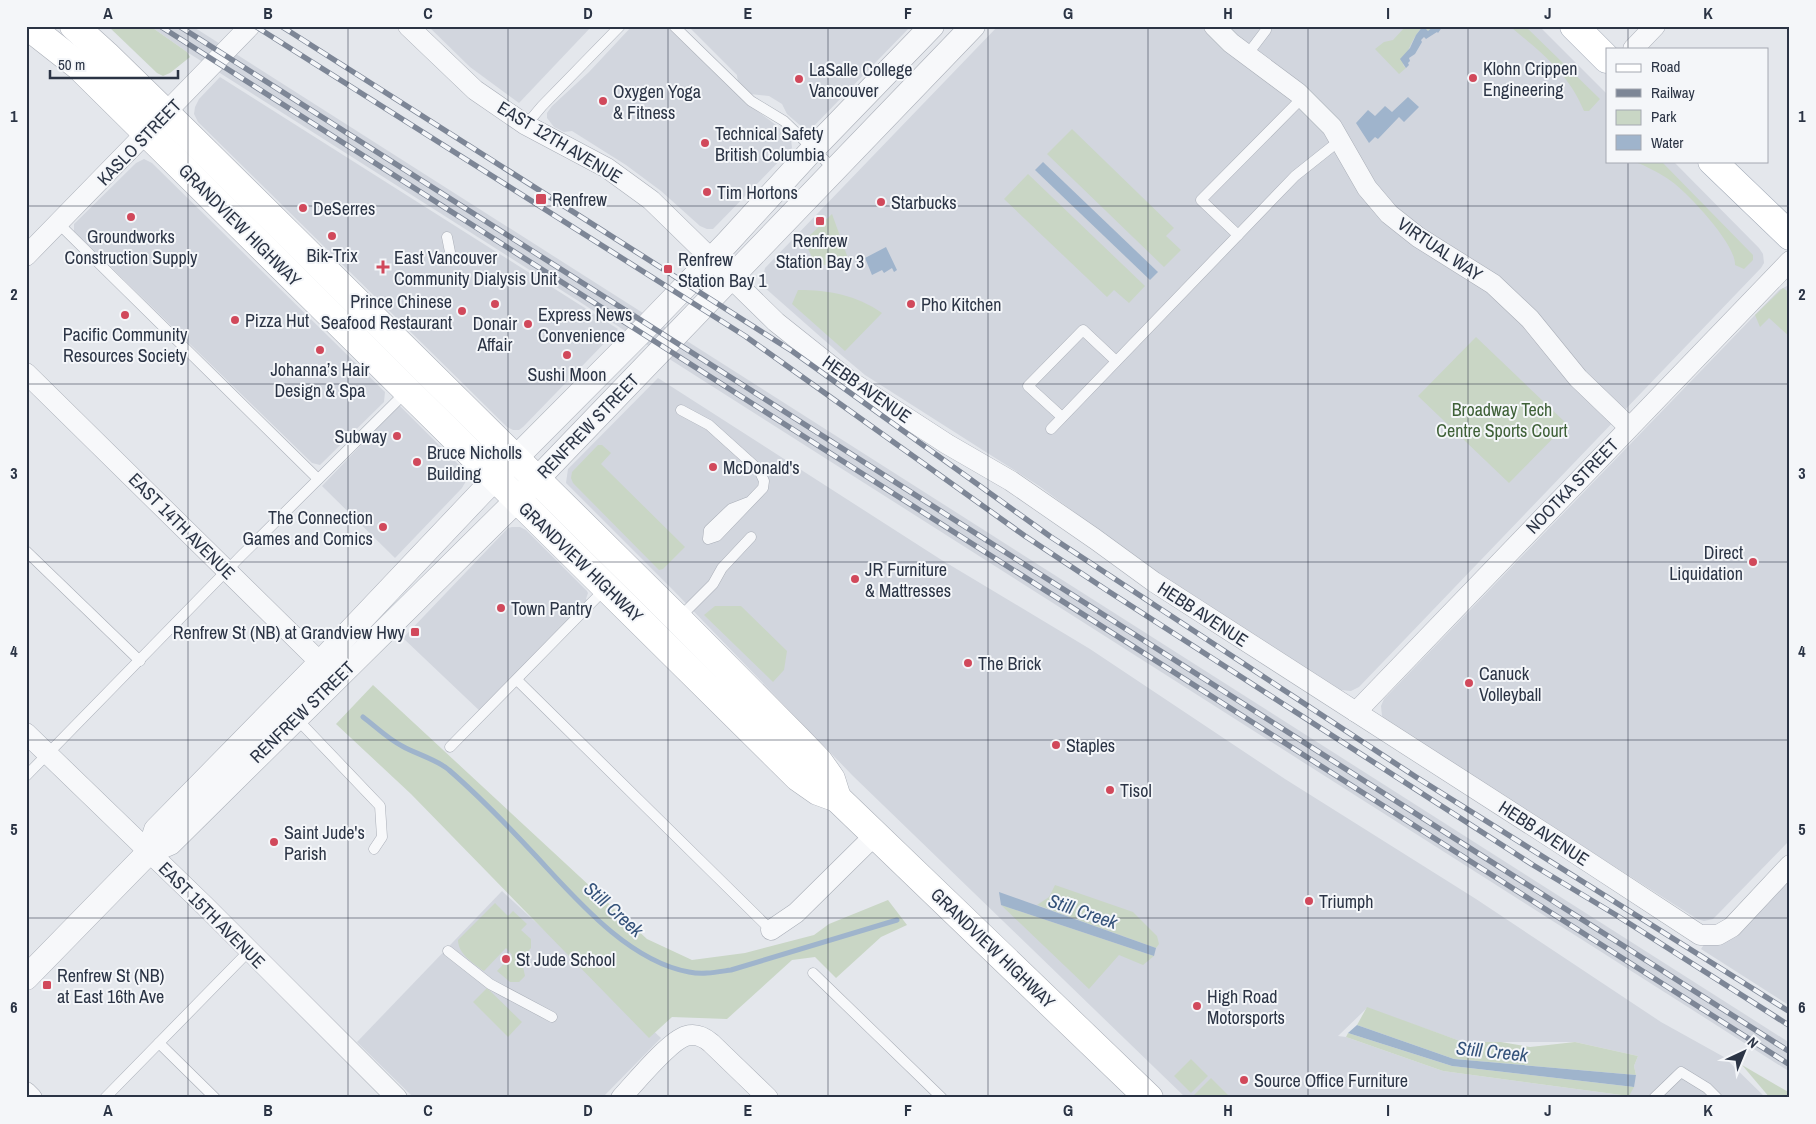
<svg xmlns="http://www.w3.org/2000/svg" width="1816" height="1124" font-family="'Archivo Narrow',sans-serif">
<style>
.built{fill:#d2d6de;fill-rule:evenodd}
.green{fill:#c9d6c5}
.water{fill:#9fb4cc}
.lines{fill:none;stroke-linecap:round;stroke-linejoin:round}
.stream{stroke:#9fb4cc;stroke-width:5}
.service-casing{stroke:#a9aeb7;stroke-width:11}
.minor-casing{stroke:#a9aeb7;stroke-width:21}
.tertiary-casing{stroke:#a9aeb7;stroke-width:25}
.secondary-casing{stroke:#a9aeb7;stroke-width:29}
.primary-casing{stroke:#a3abb8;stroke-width:29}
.service{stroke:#f7f8fa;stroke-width:10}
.minor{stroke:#f7f8fa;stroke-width:20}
.tertiary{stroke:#f7f8fa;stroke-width:24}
.secondary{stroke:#fff;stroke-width:28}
.primary{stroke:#fff;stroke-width:28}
.rail-casing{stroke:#7d8696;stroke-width:5.5}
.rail{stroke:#f4f6f9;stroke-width:4;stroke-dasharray:11;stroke-linecap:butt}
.grid{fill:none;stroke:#2b3445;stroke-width:1;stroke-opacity:0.55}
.poi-dot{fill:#d1495b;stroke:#f4f6f9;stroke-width:2}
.labels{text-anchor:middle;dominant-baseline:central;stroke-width:4;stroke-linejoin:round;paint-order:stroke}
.poi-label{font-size:18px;fill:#2b3445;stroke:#f4f6f9;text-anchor:start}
.street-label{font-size:18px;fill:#2b3445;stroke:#f4f6f9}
.park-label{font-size:18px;fill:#3f6138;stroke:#f4f6f9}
.water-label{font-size:19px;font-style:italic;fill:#34527a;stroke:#f4f6f9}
.neatline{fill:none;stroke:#2b3445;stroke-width:2}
.grid-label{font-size:16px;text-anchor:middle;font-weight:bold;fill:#2b3445}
</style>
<rect width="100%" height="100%" fill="#e4e7ec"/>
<g class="built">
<polygon points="150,26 192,26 1790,1043 1790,1072 187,52"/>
<polygon points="428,26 592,26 519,103 470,67"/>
<polygon points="632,26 666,26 745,102 776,125 791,139 792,148 713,229 707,229 700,226 661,191 626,165 572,131 564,132 554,127 547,118 547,113 552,106 589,72"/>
<polygon points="688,26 911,26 811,129 802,127 787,114 782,104 769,96 750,94 738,83 737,75"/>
<polygon points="998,26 1539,26 1607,94 1607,161 1673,161 1759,248 1763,254 1764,263 1761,268 1359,687 1351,691 1341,690 1151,569 1039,486 865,375 840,354 764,287 762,281 765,268"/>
<polygon points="220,77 618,329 523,427 519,430 513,430 507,427 198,122 194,114 195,107 199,99"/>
<polygon points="144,159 152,163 385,392 384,402 320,465 312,463 74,231 74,224 136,163"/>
<polygon points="1787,286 1790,286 1790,840 1719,913 1713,919 1704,921 1697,919 1388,722 1382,716 1381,706 1384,699 1779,290"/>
<path d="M658 378 940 559 1090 649 1285 779 1476 899 1661 1022 1724 1057 1766 1098H1186L853 776 673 590 566 483 568 469ZM1367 1008 1463 1042H1575L1638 1056 1634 1066 1636 1075 1629 1096 1443 1071 1346 1037 1338 1036Z"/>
<polygon points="399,405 463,469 466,481 462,488 395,558 322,486"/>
<polygon points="512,527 520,527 526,530 587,591 588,593 586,599 591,604 483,714 403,638 508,528"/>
<polygon points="1790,879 1790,1006 1701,949 1705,943"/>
<polygon points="502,891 661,1038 602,1098 414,1098 357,1042"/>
</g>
<g class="green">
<polygon points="108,26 150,26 187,52 190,57 170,73 163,76 157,73"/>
<path d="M1406 26H1434L1428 31 1423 26C1413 37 1407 51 1403 65L1406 68 1399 74 1375 49 1384 42 1393 40Z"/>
<path d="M1513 26H1525L1600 99 1589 111H1584C1569 74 1542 53 1512 28Z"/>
<polygon points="1072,129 1174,228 1166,236 1181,250 1164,267 1047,154"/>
<path d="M1633 161H1661L1753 255V260L1744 269 1735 265C1736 244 1688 193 1671 181 1660 173 1646 166 1633 161Z"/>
<polygon points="1028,174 1145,286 1129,303 1114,290 1107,297 1004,199"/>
<polygon points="832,214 849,261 829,265 816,265 804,241"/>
<polygon points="1783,288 1790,293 1790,337 1769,318 1760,327 1755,315"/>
<path d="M798 290C829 290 856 295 882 313L845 351 792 304Z"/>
<polygon points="1476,337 1567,424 1509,483 1418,396"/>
<polygon points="598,445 602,445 611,453 601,464 685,547 663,569 659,570 573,483 571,478 572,472"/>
<polygon points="715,606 741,606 787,651 784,670 773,682 704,615"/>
<polygon points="373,685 647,939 692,960 745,953 814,935 829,924 888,900 907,925 881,937 836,978 815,957 792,960 727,1019 672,1017 649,1038 411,794 336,724"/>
<polygon points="1055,885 1133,912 1157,936 1159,944 1156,948 1037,905 1049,897"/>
<path d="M495 903 508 916 513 911 527 924 521 930 531 939V948L520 960 522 962 525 976 519 982H510L497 971 512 955 506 948 484 971C474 964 458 954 458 940Z"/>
<polygon points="1001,905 1154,956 1143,965 1119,955 1089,989"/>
<polygon points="487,988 522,1022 508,1037 473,1002"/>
<polygon points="1367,1007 1463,1042 1501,1042 1530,1047 1575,1042 1638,1056 1634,1066 1636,1075 1454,1059 1357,1025"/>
<polygon points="1348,1033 1452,1066 1634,1087 1629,1096 1443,1071 1346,1037"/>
<polygon points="1191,1059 1208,1076 1191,1093 1174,1076"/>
<polygon points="1742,1065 1790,1093 1790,1098 1770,1098"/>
<polygon points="1211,1078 1228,1095 1226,1098 1197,1098 1194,1095"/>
</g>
<g class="water">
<polygon points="1423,26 1428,31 1434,26 1443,26 1438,33 1437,32 1426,39 1424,37 1421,40 1422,42 1415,54 1409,58 1410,61 1408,63 1409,65 1406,68 1400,59 1410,48 1416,35"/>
<polygon points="1408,97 1419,107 1404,122 1399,117 1378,139 1375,137 1369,143 1356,123 1368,110 1375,116 1385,106 1392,112"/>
<polygon points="1043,162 1158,272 1150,280 1035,170"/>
<polygon points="886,247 897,270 894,272 892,268 884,273 882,270 872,275 865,258"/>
<polygon points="999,892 1156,948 1154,956 1001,905"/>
<polygon points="1357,1025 1454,1059 1636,1075 1634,1087 1452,1066 1348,1033"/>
</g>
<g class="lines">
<path class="stream" d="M363 717C375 726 388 739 402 746 416 754 438 760 449 770 479 796 508 826 535 855 576 899 628 961 689 972 703 975 717 972 731 970L897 920"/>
<defs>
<g id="service">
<polyline points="674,26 751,101 784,121 835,170"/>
<polyline points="1247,55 1266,30"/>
<polyline points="526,125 542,106 620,26"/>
<polyline points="59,224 318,479"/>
<polyline points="1238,235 1201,200 1302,98"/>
<polyline points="447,237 450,252 448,258"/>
<polyline points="681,410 709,425 759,470 764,481 763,488 717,536 708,539 709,530 731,509 749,502"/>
<polyline points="1062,417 1028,386 1083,330 1116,361"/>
<polyline points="1051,429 1295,176 1339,141"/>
<polyline points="26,551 140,661"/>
<polyline points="679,618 713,584 722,568 751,537"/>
<polyline points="517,680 771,930"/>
<polyline points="297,719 380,806 382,837 374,849"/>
<polyline points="450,747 606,588"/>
<polyline points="26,776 241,556 406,392"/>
<polyline points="448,951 490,984 552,1017"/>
<polyline points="813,973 942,1098"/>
<polyline points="159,1043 215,1098"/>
<polyline points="105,1098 249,951"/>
<polyline points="1654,1098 1681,1072 1707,1088 1717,1098"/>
</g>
<g id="minor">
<polyline points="408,26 475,90 526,125 607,168 651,200 776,322 850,381 947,444 1011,481 1095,539 1154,582 1558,842 1700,935 1718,935 1732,927 1790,865"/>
<polyline points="1214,26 1231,43 1298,93 1332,127 1367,188 1389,214 1418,237 1493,284 1530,319 1578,378 1629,427"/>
<polyline points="1633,49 1655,26"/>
<polyline points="26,256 250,26"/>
<polyline points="26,373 331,673"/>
<polyline points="1356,712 1790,261"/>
<polyline points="26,733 204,905 397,1098"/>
<polyline points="771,930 796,913 875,835"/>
<polyline points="26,1092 32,1098"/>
<path d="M621 1098C635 1083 669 1041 686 1036 696 1033 704 1037 711 1043L768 1098"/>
</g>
<g id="tertiary">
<polyline points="149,852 156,830 320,663 480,494 647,326 727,243 813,149 932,26"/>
<polyline points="26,978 149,852 170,843 517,500 973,26"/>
</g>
<g id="secondary">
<polyline points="28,26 79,66 798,777 818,791 837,798 1149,1098"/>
<polyline points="74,26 106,55 188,135 678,619 798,740 819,762 831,779 837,798"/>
</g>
<g id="primary">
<polyline points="1574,26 1607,59"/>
<polyline points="1712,161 1790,236"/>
</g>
</defs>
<use href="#service" class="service-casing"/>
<use href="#minor" class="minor-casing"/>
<use href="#tertiary" class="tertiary-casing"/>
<use href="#secondary" class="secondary-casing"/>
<use href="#primary" class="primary-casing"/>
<use href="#service" class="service"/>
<use href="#minor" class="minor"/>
<use href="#tertiary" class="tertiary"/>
<use href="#secondary" class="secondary"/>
<use href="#primary" class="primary"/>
<defs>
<g id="rail">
<polyline points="160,26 1790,1065"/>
<polyline points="179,26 1790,1052"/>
<polyline points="255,26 745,336 1025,536 1108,591 1533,865 1616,915 1790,1026"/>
<polyline points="281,26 792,351 1051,537 1416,777 1790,1012"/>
</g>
</defs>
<use href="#rail" class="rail-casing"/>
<use href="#rail" class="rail"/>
</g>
<path class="grid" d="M188 26V1098M348 26V1098M508 26V1098M668 26V1098M828 26V1098M988 26V1098M1148 26V1098M1308 26V1098M1468 26V1098M1628 26V49M1628 161V1098M26 206H1790M26 384H1790M26 562H1790M26 740H1790M26 918H1790"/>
<g class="poi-dot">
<circle cx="1473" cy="78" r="5"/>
<circle cx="799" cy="79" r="5"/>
<circle cx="603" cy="101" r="5"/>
<circle cx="705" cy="143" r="5"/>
<circle cx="707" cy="192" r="5"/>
<rect x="535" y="193" width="12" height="12" rx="2.5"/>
<circle cx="881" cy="202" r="5"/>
<circle cx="303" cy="208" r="5"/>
<circle cx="131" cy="217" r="5"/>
<rect x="815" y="216" width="10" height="10" rx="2.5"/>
<circle cx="332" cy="236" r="5"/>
<path d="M380.5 259.5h5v5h5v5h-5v5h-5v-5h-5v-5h5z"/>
<rect x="663" y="264" width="10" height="10" rx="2.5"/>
<circle cx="495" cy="304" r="5"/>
<circle cx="911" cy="304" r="5"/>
<circle cx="462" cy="311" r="5"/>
<circle cx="125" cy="315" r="5"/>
<circle cx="235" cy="320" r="5"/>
<circle cx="528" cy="324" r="5"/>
<circle cx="320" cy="350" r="5"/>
<circle cx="567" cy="355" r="5"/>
<circle cx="397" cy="436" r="5"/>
<circle cx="417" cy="462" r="5"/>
<circle cx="713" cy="467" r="5"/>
<circle cx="383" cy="527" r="5"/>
<circle cx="1753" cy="562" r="5"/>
<circle cx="855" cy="579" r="5"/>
<circle cx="501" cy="608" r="5"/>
<rect x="410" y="627" width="10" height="10" rx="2.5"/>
<circle cx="968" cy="663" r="5"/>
<circle cx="1469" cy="683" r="5"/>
<circle cx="1056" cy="745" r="5"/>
<circle cx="1110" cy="790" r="5"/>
<circle cx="274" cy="842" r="5"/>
<circle cx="1309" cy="901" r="5"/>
<circle cx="506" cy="959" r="5"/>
<rect x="42" y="980" width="10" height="10" rx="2.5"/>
<circle cx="1197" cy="1006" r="5"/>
<circle cx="1244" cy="1080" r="5"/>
</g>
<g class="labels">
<g class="poi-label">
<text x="1483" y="68">Klohn Crippen<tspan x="1483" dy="21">Engineering</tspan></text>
<text x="809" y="69">LaSalle College<tspan x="809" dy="21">Vancouver</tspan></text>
<text x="613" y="91">Oxygen Yoga<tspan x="613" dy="21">&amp; Fitness</tspan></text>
<text x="715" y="133">Technical Safety<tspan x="715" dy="21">British Columbia</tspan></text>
<text x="717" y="192">Tim Hortons</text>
<text x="552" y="199">Renfrew</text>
<text x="891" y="202">Starbucks</text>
<text x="313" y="208">DeSerres</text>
<text x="131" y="236" text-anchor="middle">Groundworks<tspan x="131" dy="21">Construction Supply</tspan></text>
<text x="820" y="240" text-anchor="middle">Renfrew<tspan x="820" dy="21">Station Bay 3</tspan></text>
<text x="332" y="255" text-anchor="middle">Bik-Trix</text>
<text x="394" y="257">East Vancouver<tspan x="394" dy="21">Community Dialysis Unit</tspan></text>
<text x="678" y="259">Renfrew<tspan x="678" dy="21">Station Bay 1</tspan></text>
<text x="452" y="301" text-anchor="end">Prince Chinese<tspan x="452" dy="21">Seafood Restaurant</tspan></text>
<text x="921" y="304">Pho Kitchen</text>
<text x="538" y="314">Express News<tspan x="538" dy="21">Convenience</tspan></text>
<text x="245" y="320">Pizza Hut</text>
<text x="495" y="323" text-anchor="middle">Donair<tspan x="495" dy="21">Affair</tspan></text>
<text x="125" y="334" text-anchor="middle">Pacific Community<tspan x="125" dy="21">Resources Society</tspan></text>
<text x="320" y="369" text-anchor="middle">Johanna’s Hair<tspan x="320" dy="21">Design &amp; Spa</tspan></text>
<text x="567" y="374" text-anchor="middle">Sushi Moon</text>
<text x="387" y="436" text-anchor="end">Subway</text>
<text x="427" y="452">Bruce Nicholls<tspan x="427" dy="21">Building</tspan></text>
<text x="723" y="467">McDonald's</text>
<text x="373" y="517" text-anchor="end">The Connection<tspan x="373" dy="21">Games and Comics</tspan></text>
<text x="1743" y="552" text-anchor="end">Direct<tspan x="1743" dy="21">Liquidation</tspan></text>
<text x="865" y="569">JR Furniture<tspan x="865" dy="21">&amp; Mattresses</tspan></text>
<text x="511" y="608">Town Pantry</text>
<text x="405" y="632" text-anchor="end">Renfrew St (NB) at Grandview Hwy</text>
<text x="978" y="663">The Brick</text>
<text x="1479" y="673">Canuck<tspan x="1479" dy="21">Volleyball</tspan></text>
<text x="1066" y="745">Staples</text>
<text x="1120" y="790">Tisol</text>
<text x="284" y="832">Saint Jude's<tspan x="284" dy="21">Parish</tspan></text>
<text x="1319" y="901">Triumph</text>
<text x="516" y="959">St Jude School</text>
<text x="57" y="975">Renfrew St (NB)<tspan x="57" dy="21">at East 16th Ave</tspan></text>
<text x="1207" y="996">High Road<tspan x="1207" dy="21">Motorsports</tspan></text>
<text x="1254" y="1080">Source Office Furniture</text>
</g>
<g class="street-label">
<text transform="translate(139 142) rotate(-46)">KASLO STREET</text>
<text transform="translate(560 142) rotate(31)">EAST 12TH AVENUE</text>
<text transform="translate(240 225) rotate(45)">GRANDVIEW HIGHWAY</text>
<text transform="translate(1440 249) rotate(34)">VIRTUAL WAY</text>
<text transform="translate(867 389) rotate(35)">HEBB AVENUE</text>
<text transform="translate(588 426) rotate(-46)">RENFREW STREET</text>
<text transform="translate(1572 486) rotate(-46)">NOOTKA STREET</text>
<text transform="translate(182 526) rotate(45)">EAST 14TH AVENUE</text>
<text transform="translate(581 562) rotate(44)">GRANDVIEW HIGHWAY</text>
<text transform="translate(1203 614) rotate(33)">HEBB AVENUE</text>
<text transform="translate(302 712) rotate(-44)">RENFREW STREET</text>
<text transform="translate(1544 833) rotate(33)">HEBB AVENUE</text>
<text transform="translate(212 915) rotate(45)">EAST 15TH AVENUE</text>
<text transform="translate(993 948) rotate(44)">GRANDVIEW HIGHWAY</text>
</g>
<g class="park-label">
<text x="1502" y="409">Broadway Tech<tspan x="1502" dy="21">Centre Sports Court</tspan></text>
</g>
<g class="water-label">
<text transform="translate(614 909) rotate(42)">Still Creek</text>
<text transform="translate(1083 911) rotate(19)">Still Creek</text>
<text transform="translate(1492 1051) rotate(6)">Still Creek</text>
</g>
</g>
<rect width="1816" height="1124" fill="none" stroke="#f4f6f9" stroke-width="55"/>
<rect x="1606" y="48" width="162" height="115" fill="#f4f6f9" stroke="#a4a8b1"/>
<rect x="1616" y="64" width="25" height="8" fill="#ffffff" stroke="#a4a8b1"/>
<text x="1651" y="72" font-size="15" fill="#2b3445">Road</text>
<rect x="1616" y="89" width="25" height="8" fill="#7d8696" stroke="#a4a8b1"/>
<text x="1651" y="98" font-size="15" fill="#2b3445">Railway</text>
<rect x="1616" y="110" width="25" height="15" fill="#c9d6c5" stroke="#a4a8b1"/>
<text x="1651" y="122" font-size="15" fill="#2b3445">Park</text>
<rect x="1616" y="135" width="25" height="15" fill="#9fb4cc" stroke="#a4a8b1"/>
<text x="1651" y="148" font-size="15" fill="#2b3445">Water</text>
<g transform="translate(1744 1052) rotate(44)" stroke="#f4f6f9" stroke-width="4" paint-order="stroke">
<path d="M0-4L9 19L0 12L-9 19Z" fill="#2b3445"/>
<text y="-8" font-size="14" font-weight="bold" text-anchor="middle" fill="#2b3445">N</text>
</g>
<path d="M50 70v8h128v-8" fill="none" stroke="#2b3445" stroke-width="2.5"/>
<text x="58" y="70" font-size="15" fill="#2b3445" stroke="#f4f6f9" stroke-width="4" paint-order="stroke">50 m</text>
<rect x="28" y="28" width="1760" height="1068" class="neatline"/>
<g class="grid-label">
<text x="108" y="19">A</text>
<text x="268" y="19">B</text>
<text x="428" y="19">C</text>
<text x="588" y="19">D</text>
<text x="748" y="19">E</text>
<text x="908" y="19">F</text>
<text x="1068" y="19">G</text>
<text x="1228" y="19">H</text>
<text x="1388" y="19">I</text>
<text x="1548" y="19">J</text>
<text x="1708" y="19">K</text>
<text x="14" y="122">1</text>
<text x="1802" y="122">1</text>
<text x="14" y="300">2</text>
<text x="1802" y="300">2</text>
<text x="14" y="479">3</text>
<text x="1802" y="479">3</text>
<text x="14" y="657">4</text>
<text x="1802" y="657">4</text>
<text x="14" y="835">5</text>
<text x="1802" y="835">5</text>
<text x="14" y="1013">6</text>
<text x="1802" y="1013">6</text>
<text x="108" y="1116">A</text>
<text x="268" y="1116">B</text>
<text x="428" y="1116">C</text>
<text x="588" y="1116">D</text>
<text x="748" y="1116">E</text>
<text x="908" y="1116">F</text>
<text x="1068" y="1116">G</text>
<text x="1228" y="1116">H</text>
<text x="1388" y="1116">I</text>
<text x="1548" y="1116">J</text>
<text x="1708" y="1116">K</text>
</g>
</svg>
